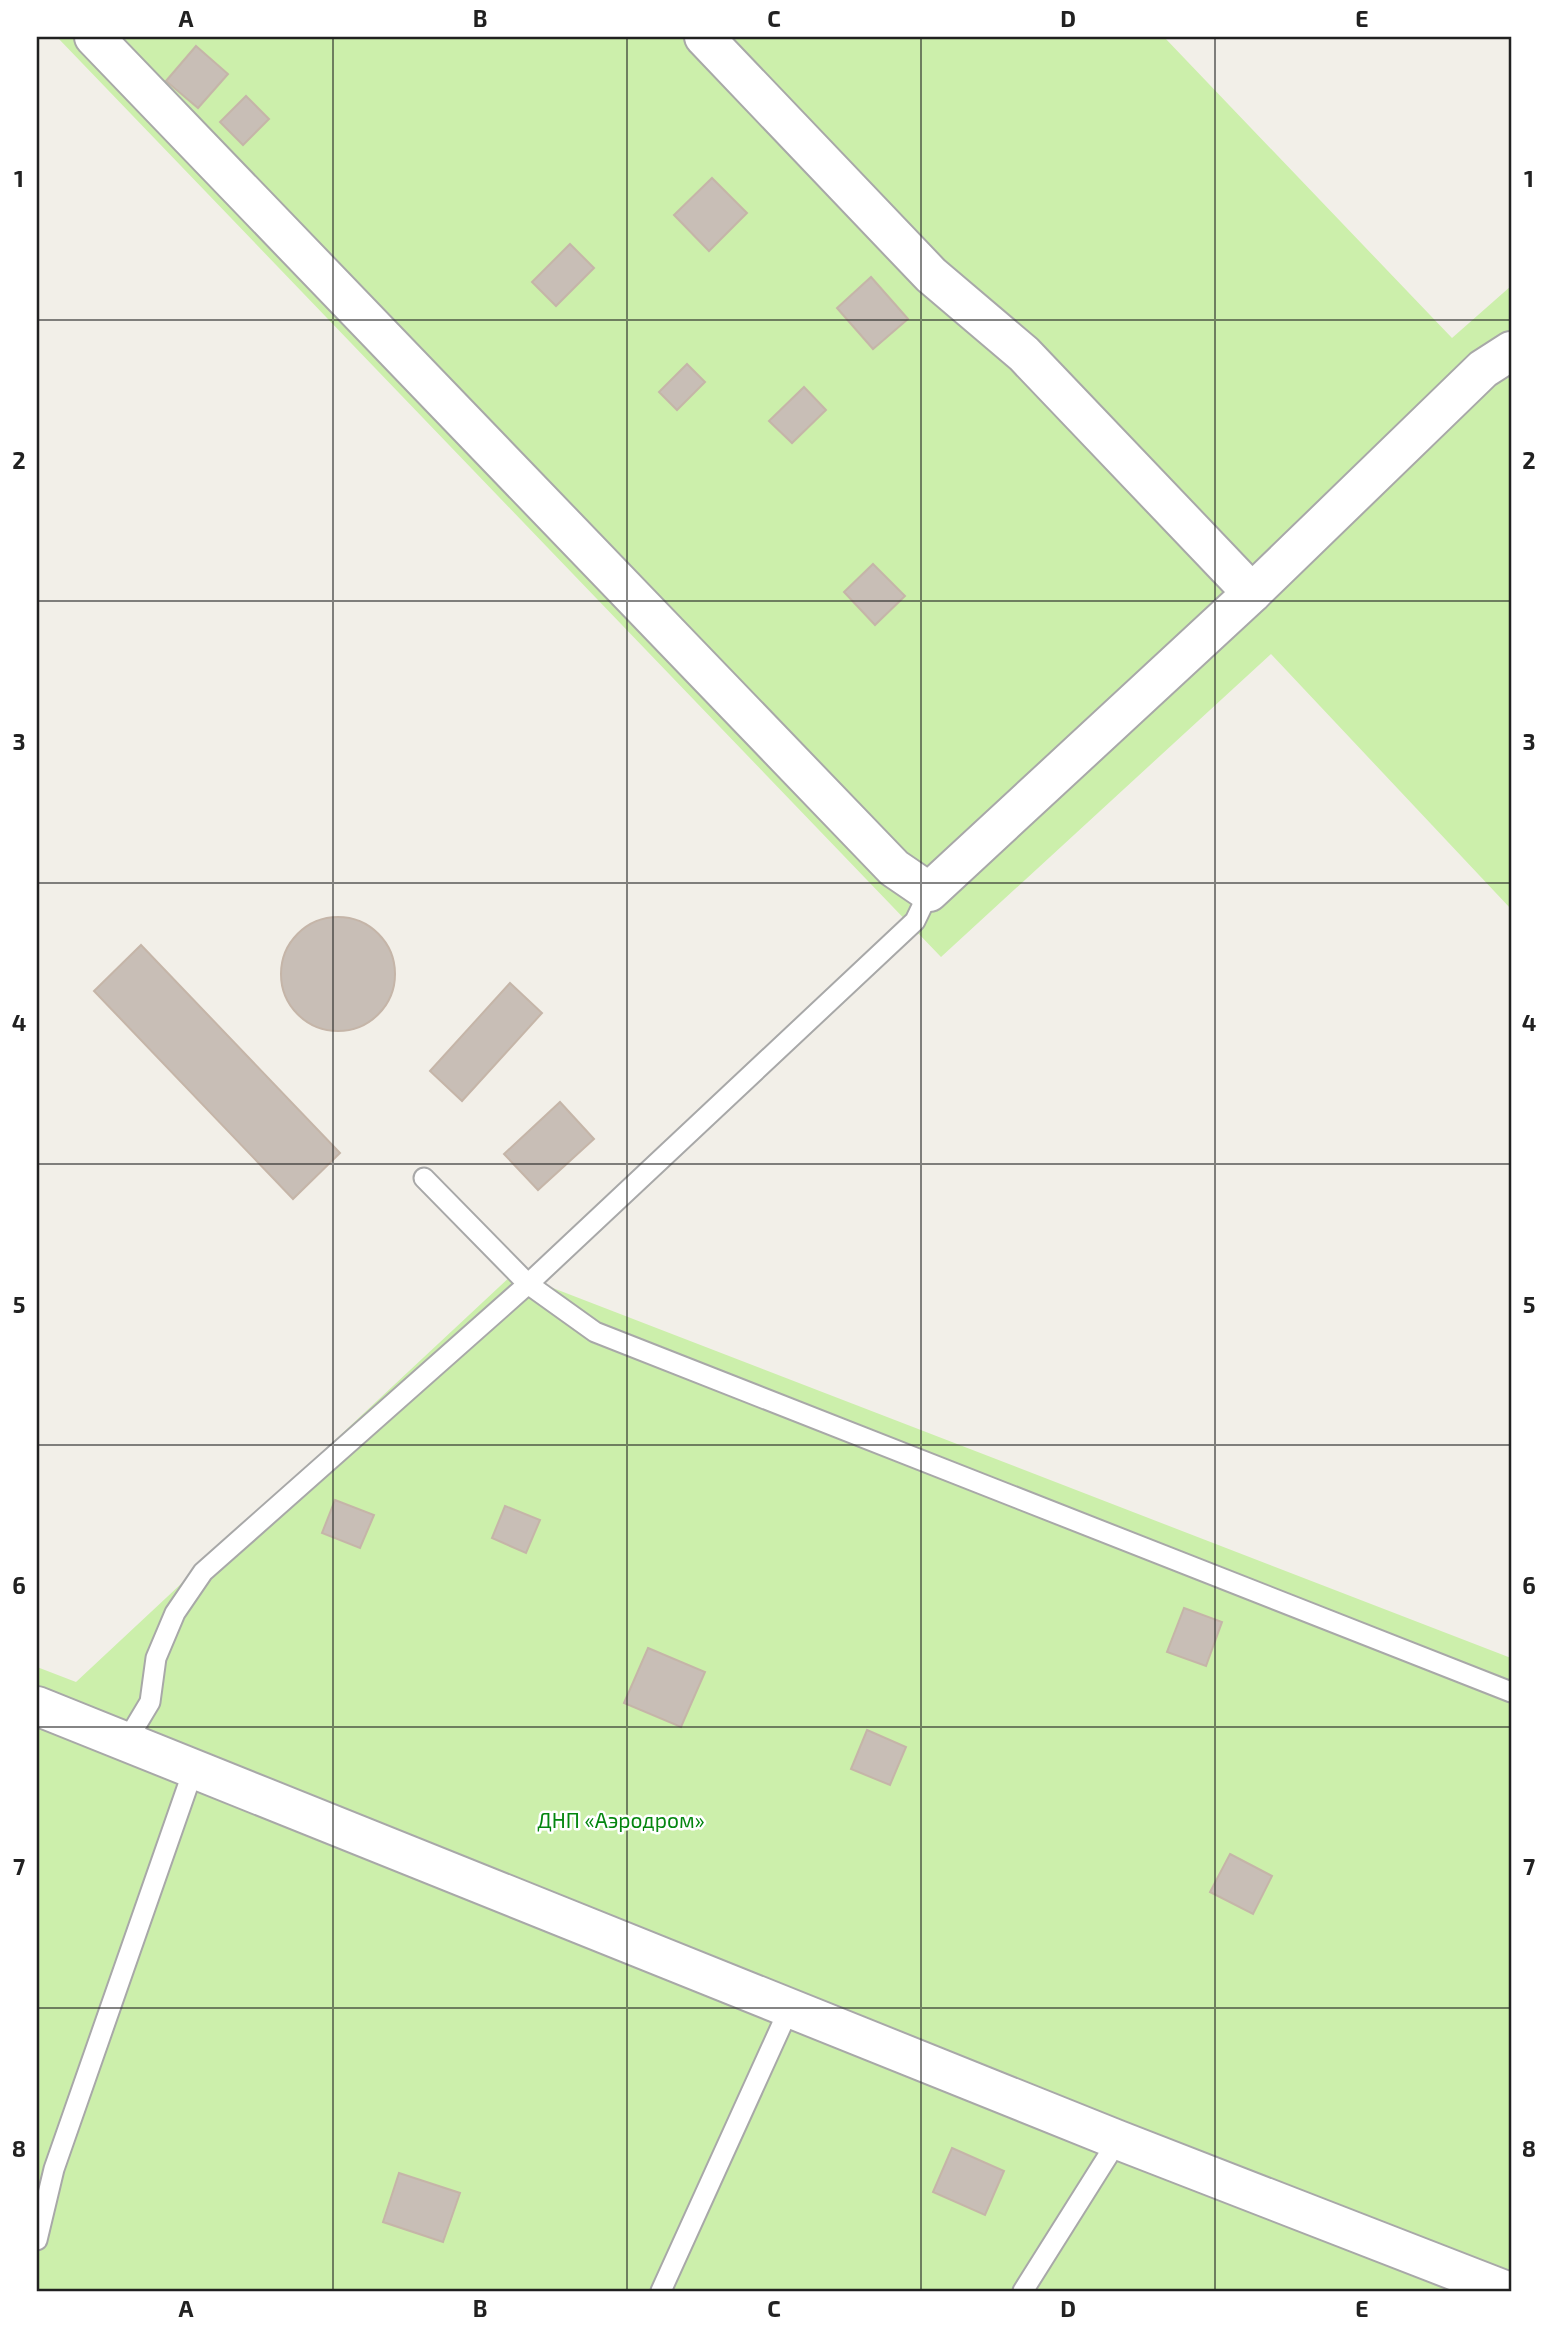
<svg xmlns="http://www.w3.org/2000/svg" width="1548" height="2328" font-family="'Exo 2',sans-serif">
<style>
.grass{fill:#ccefab}
.building{fill:#c8beb6;stroke:#c5b5a8;stroke-width:2}
.lines{fill:none;stroke-linecap:round;stroke-linejoin:round}
.service-casing{stroke:#a8a8a8;stroke-width:23}
.minor-casing{stroke:#a8a8a8;stroke-width:42}
.service{stroke:#fff;stroke-width:19}
.minor{stroke:#fff;stroke-width:38}
.grid{fill:none;stroke:#212121;stroke-width:2;stroke-opacity:0.55}
.labels{text-anchor:middle;dominant-baseline:central;stroke-width:5;stroke-linejoin:round;paint-order:stroke}
.park-label{font-size:21px;fill:#04860f;stroke:#fff}
.neatline{fill:none;stroke:#212121;stroke-width:2.5}
.grid-label{font-size:23px;text-anchor:middle;font-weight:bold;fill:#212121}
</style>
<rect width="100%" height="100%" fill="#f2efe8"/>
<g class="grass">
<polygon points="57,37 1164,37 1452,338 1511,286 1511,909 1271,654 941,957"/>
<polygon points="514,1273 1511,1658 1511,2291 37,2291 37,1667 76,1682"/>
</g>
<g class="building">
<polygon points="196,46 228,74 198,108 166,81"/>
<polygon points="246,96 269,119 243,145 220,122"/>
<polygon points="712,178 747,213 709,251 674,215"/>
<polygon points="570,244 594,268 556,306 532,282"/>
<polygon points="871,277 908,319 873,349 837,308"/>
<polygon points="687,364 705,382 677,410 659,392"/>
<polygon points="804,387 826,410 792,443 769,421"/>
<polygon points="873,564 905,596 875,625 844,592"/>
<circle cx="338" cy="974" r="57"/>
<polygon points="141,945 340,1153 293,1199 94,991"/>
<polygon points="510,983 542,1013 462,1101 430,1071"/>
<polygon points="560,1102 594,1139 538,1190 504,1154"/>
<polygon points="335,1500 374,1515 360,1548 322,1533"/>
<polygon points="505,1506 540,1520 526,1553 492,1538"/>
<polygon points="1184,1608 1222,1622 1206,1666 1167,1652"/>
<polygon points="648,1648 705,1672 681,1727 624,1703"/>
<polygon points="867,1730 906,1747 890,1785 851,1769"/>
<polygon points="1230,1854 1272,1876 1253,1914 1210,1892"/>
<polygon points="952,2148 1004,2171 985,2215 933,2192"/>
<polygon points="399,2173 460,2193 443,2242 383,2222"/>
</g>
<g class="lines">
<defs>
<g id="service">
<polyline points="424,1178 528,1284 915,921 929,892"/>
<polyline points="126,1742 150,1702 156,1658 175,1613 203,1572 528,1284 595,1332 1511,1692"/>
<polyline points="37,2240 54,2169 194,1768"/>
<polyline points="661,2291 789,2009"/>
<polyline points="1023,2291 1118,2140"/>
</g>
<g id="minor">
<polyline points="94,37 894,868 929,892 1252,593 1483,369 1511,351"/>
<polyline points="704,37 931,275 1024,354 1252,593"/>
<polyline points="37,1706 1118,2140 1507,2291"/>
</g>
</defs>
<use href="#service" class="service-casing"/>
<use href="#minor" class="minor-casing"/>
<use href="#service" class="service"/>
<use href="#minor" class="minor"/>
</g>
<path class="grid" d="M333 37V2291M627 37V2291M921 37V2291M1215 37V2291M37 320H1511M37 601H1511M37 883H1511M37 1164H1511M37 1445H1511M37 1727H1511M37 2008H1511"/>
<g class="labels">
<g class="park-label">
<text x="621" y="1819">ДНП «Аэродром»</text>
</g>
</g>
<rect width="1548" height="2328" fill="none" stroke="#ffffff" stroke-width="77"/>
<rect x="38" y="38" width="1472" height="2252" class="neatline"/>
<g class="grid-label">
<text x="186" y="27">A</text>
<text x="480" y="27">B</text>
<text x="774" y="27">C</text>
<text x="1068" y="27">D</text>
<text x="1362" y="27">E</text>
<text x="19" y="187">1</text>
<text x="1529" y="187">1</text>
<text x="19" y="469">2</text>
<text x="1529" y="469">2</text>
<text x="19" y="750">3</text>
<text x="1529" y="750">3</text>
<text x="19" y="1031">4</text>
<text x="1529" y="1031">4</text>
<text x="19" y="1313">5</text>
<text x="1529" y="1313">5</text>
<text x="19" y="1594">6</text>
<text x="1529" y="1594">6</text>
<text x="19" y="1875">7</text>
<text x="1529" y="1875">7</text>
<text x="19" y="2157">8</text>
<text x="1529" y="2157">8</text>
<text x="186" y="2317">A</text>
<text x="480" y="2317">B</text>
<text x="774" y="2317">C</text>
<text x="1068" y="2317">D</text>
<text x="1362" y="2317">E</text>
</g>
</svg>
